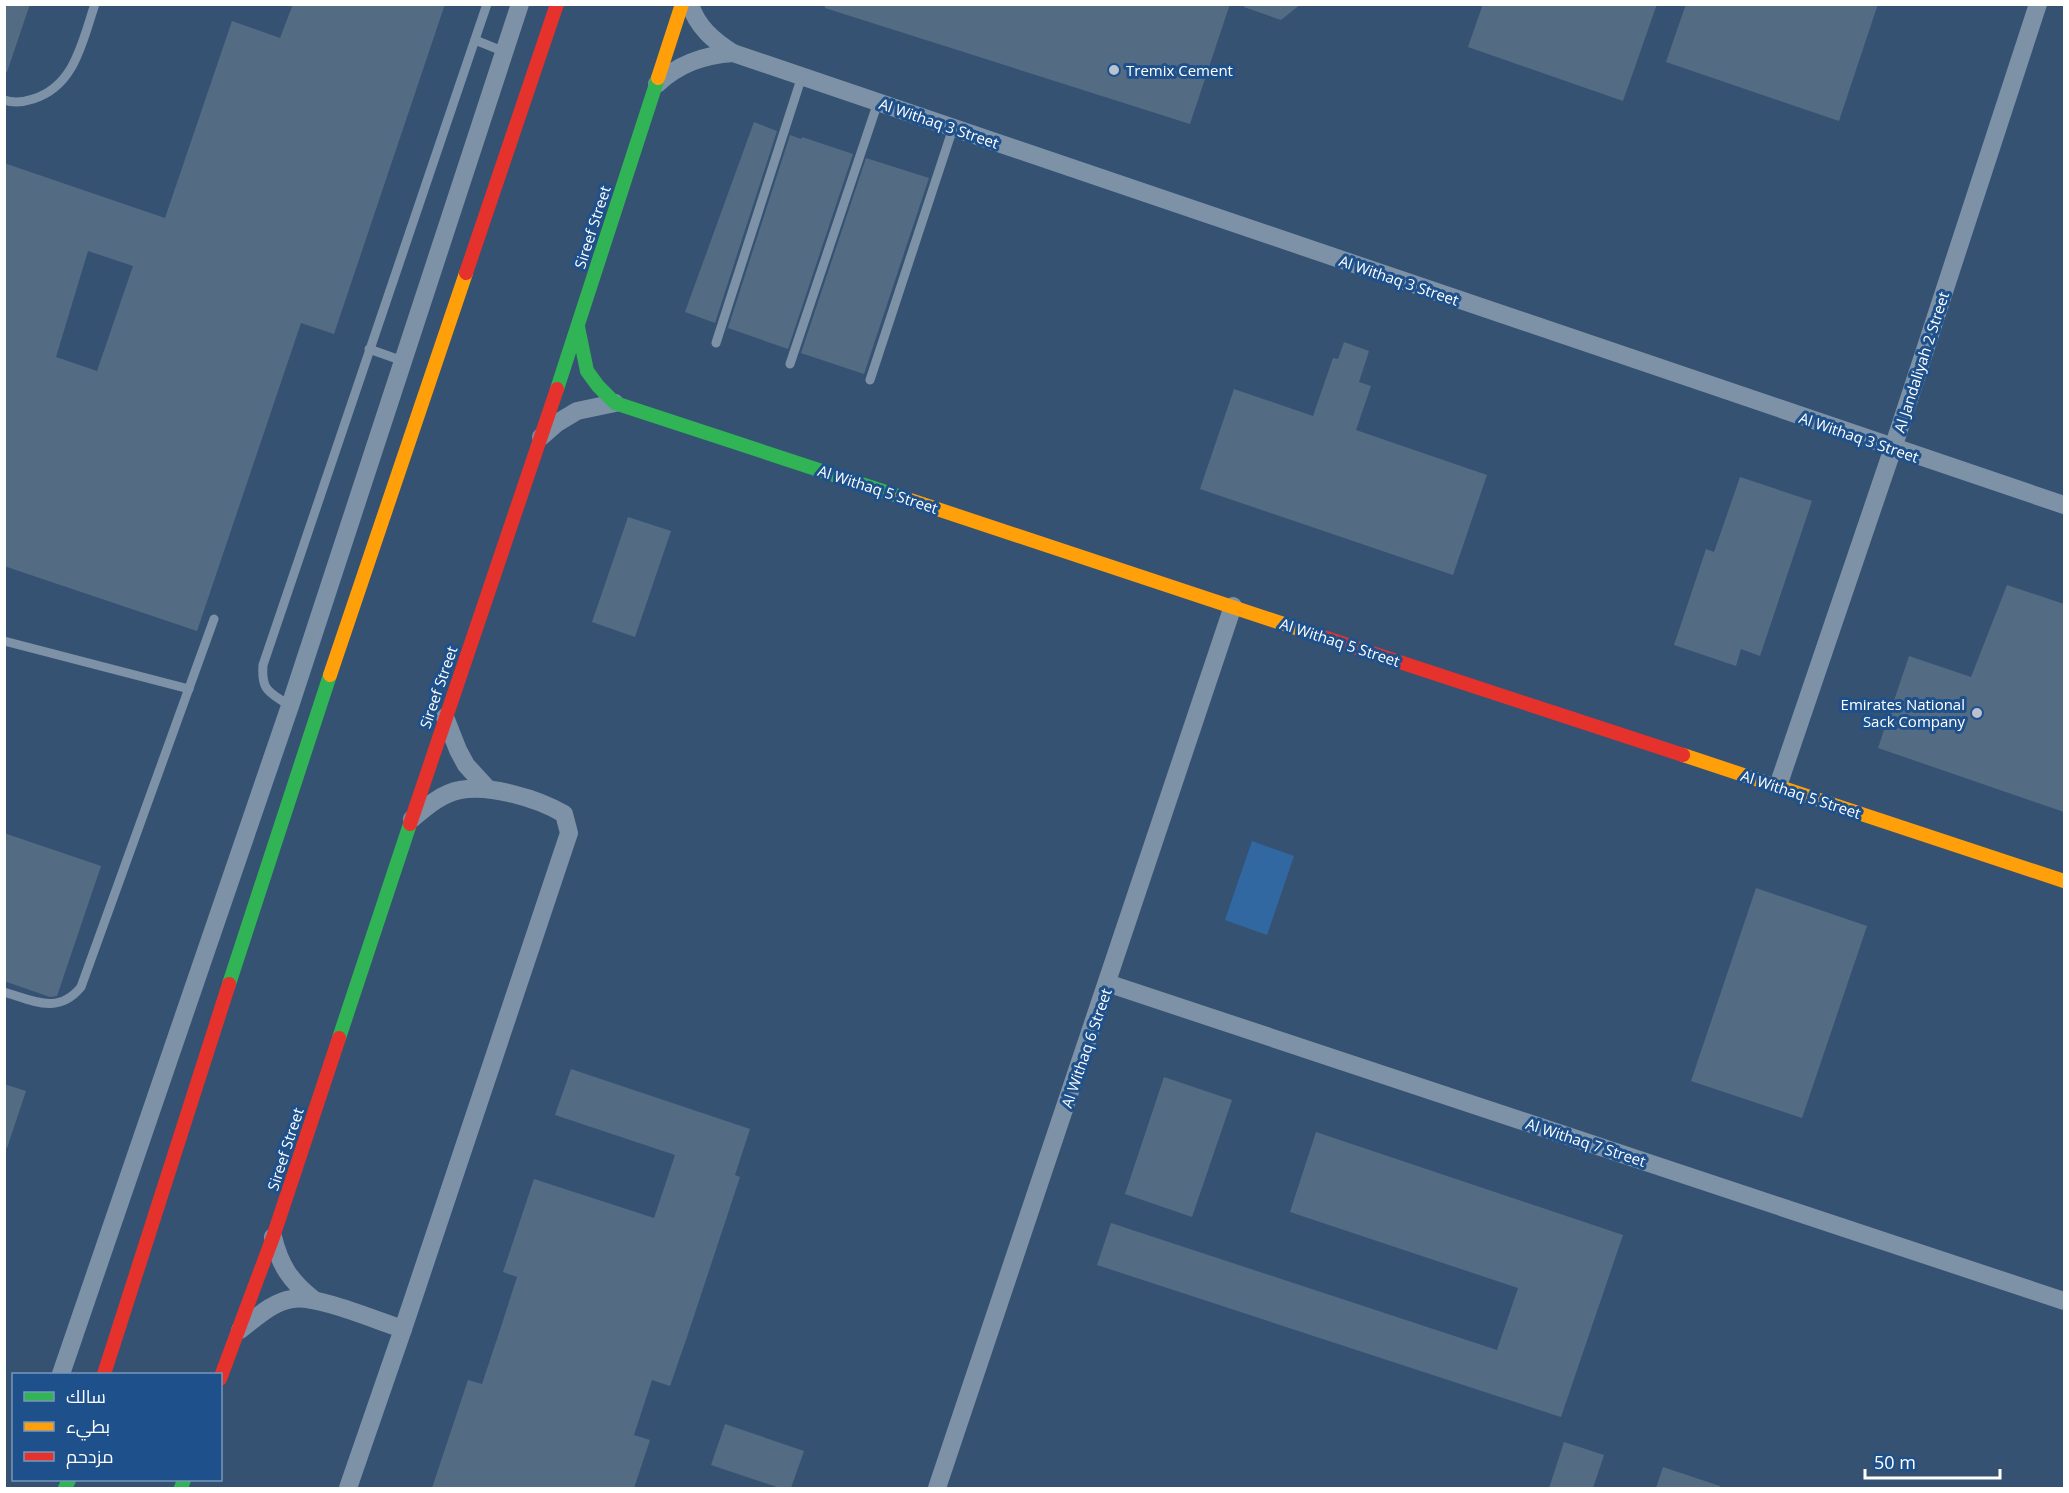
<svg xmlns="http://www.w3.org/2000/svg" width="2069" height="1493" font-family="'Open Sans',Cairo,sans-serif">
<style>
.green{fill:#3268a2}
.building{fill:#546b84;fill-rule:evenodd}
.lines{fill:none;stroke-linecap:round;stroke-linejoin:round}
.lane{stroke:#7d92a7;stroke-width:9}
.street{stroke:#7d92a7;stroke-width:18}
.fast{stroke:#30b455;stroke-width:14}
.slow{stroke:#ff9f0a;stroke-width:14}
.jam{stroke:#e5322d;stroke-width:14}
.poi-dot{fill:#b9c2ce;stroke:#1e518b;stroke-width:2}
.labels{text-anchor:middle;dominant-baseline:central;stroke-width:6;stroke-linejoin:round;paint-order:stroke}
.poi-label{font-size:15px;fill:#fff;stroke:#1e518b;text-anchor:start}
.street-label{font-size:15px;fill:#fff;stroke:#1e518b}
</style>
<rect width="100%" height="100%" fill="#365272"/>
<polygon class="green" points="1252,841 1294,856 1267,935 1225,920"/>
<g class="building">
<polygon points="4,4 30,4 7,72 4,71"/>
<path d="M293 4H445L334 334 301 323 197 631 4 566V163L165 218 232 21 280 38ZM88 251 133 266 97 371 56 357Z"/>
<polygon points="825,4 1230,4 1190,124 825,8"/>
<polygon points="1244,4 1301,4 1281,20 1244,7"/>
<polygon points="1483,4 1657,4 1623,101 1468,47"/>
<polygon points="1686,4 1878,4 1839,121 1666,62"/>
<polygon points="754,122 777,131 715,323 685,312"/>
<polygon points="790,135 801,139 802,137 853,154 788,349 728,328"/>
<polygon points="866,158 929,178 864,374 801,353"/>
<polygon points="1344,342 1369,351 1359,382 1371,386 1356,430 1487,475 1453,575 1200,489 1234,389 1313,416 1333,358 1338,359"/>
<polygon points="1740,477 1812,501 1760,656 1741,649 1736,666 1674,645 1706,549 1714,552"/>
<polygon points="628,517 671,531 635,637 592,622"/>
<polygon points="2007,585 2064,604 2064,812 1878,748 1909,656 1971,677"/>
<polygon points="4,833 101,866 57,996 50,997 4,981"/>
<polygon points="1756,888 1867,926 1802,1118 1691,1081"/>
<polygon points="571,1069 750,1129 735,1175 740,1177 688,1334 670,1386 652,1380 634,1435 650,1440 634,1488 432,1488 468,1380 482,1384 500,1330 517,1277 503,1272 534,1179 654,1218 675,1155 555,1115"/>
<polygon points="1164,1077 1232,1100 1192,1217 1125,1194"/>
<polygon points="4,1084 26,1091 7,1148 4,1148"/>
<polygon points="1316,1132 1623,1235 1561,1417 1097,1265 1111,1223 1497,1350 1518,1288 1290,1212"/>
<polygon points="725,1424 804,1451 791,1488 780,1488 711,1465"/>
<polygon points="1564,1442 1604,1455 1593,1488 1549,1488"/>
<polygon points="1663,1467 1720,1486 1720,1488 1656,1488"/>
</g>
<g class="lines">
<g class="lane">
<polyline points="475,40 505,52"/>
<path d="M4 100C13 103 24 102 33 99 75 86 82 42 95 4"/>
<polyline points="716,343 802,76"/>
<polyline points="369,349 403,361"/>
<polyline points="790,364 878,102"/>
<polyline points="870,380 953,128"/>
<polyline points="4,641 189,689"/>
<path d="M290 706C270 692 261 692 263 665L487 4"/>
<path d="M4 992C34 1001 58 1015 81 987L214 619"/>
</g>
<g class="street">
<path d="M690 4C697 27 714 41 733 53L2064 505"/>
<path d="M657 84C679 64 703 55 733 53"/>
<polyline points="541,437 557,423 577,411 615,403"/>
<polyline points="445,717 458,750 466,765 488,789"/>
<polyline points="1778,786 1893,448 2038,4"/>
<polyline points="1107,983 2064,1301"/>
<path d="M273 1237C280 1265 290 1281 313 1299"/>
<path d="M240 1330C256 1318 272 1302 292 1299 317 1295 377 1321 403 1329"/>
<polyline points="61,1374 290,706 520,4"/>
<path d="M348 1488 403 1329 569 833 564 814C537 798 491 785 460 790 442 793 425 808 412 819"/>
<polyline points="937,1488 1233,606"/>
</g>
<g class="fast">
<polyline points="578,327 587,371 598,386 615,403 901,497"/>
<polyline points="557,389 658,78"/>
<polyline points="229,984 330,675"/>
<polyline points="339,1038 410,824"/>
<polyline points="65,1488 69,1480"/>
<polyline points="181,1488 184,1480"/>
</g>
<g class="slow">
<polyline points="658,78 682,4"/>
<polyline points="901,497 1305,631"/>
<polyline points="330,675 466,273"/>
<polyline points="1683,755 2064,881"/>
</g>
<g class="jam">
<polyline points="466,273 557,4"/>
<polyline points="1305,631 1683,755"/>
<polyline points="410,824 557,389"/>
<polyline points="104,1374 229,984"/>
<polyline points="220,1379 273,1237 339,1038"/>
</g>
</g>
<g class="poi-dot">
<circle cx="1114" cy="70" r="6"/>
<circle cx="1977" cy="713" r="6"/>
</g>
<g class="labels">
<g class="poi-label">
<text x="1126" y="70">Tremix Cement</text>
<text x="1965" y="704" text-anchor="end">Emirates National<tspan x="1965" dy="17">Sack Company</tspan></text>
</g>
<g class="street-label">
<text transform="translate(939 123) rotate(19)">Al Withaq 3 Street</text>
<text transform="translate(592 227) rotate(-72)">Sireef Street</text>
<text transform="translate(1399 280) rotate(19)">Al Withaq 3 Street</text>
<text transform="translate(1921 362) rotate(-72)">Al Jandaliyah 2 Street</text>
<text transform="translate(1859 437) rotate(19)">Al Withaq 3 Street</text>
<text transform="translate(878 489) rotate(18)">Al Withaq 5 Street</text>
<text transform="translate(1340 642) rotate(18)">Al Withaq 5 Street</text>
<text transform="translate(438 687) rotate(-71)">Sireef Street</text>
<text transform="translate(1801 794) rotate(18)">Al Withaq 5 Street</text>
<text transform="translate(1086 1048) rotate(-71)">Al Withaq 6 Street</text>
<text transform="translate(1586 1142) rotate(18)">Al Withaq 7 Street</text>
<text transform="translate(285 1149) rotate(-72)">Sireef Street</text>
</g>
</g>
<rect width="2069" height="1493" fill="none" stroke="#ffffff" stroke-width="12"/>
<rect x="12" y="1373" width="210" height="108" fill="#1e518b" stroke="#7897b9" stroke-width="1.5"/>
<rect x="24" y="1392" width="30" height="9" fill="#30b455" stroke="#7897b9" stroke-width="1.5"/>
<text x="66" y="1403" font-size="18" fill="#ffffff">سالك</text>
<rect x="24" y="1422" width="30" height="9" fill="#ff9f0a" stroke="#7897b9" stroke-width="1.5"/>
<text x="66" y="1433" font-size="18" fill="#ffffff">بطيء</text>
<rect x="24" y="1452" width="30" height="9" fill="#e5322d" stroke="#7897b9" stroke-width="1.5"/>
<text x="66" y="1463" font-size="18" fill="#ffffff">مزدحم</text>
<path d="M1865 1469v9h135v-9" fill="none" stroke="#ffffff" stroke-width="3"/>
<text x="1874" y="1469" font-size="18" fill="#ffffff" stroke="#1e518b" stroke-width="4.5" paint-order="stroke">50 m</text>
</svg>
